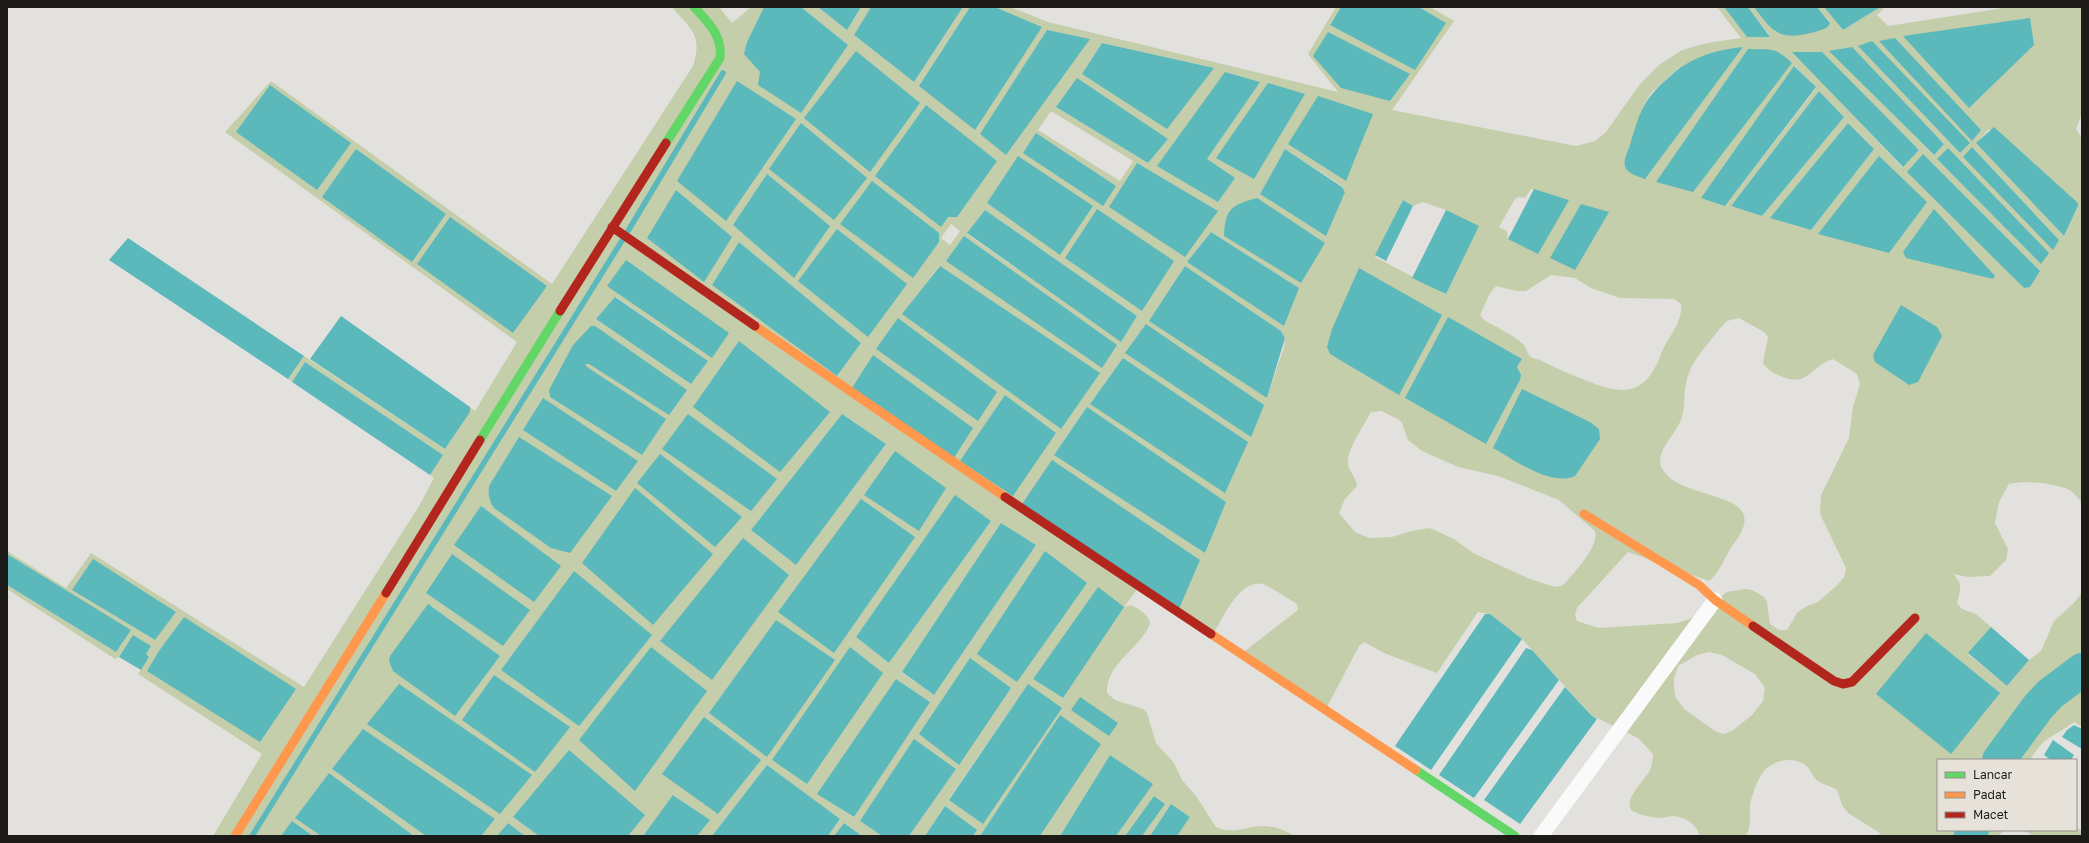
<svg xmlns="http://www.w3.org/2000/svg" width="2089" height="843" font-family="'Golos Text',sans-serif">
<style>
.green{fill:#c5ceaa;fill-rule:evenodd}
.water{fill:#5bb8bb}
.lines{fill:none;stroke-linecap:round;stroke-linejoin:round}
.stream{stroke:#5bb8bb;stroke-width:5.5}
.river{stroke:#5bb8bb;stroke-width:34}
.street{stroke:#fbfafa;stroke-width:15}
.fast{stroke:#63d668;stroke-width:9}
.slow{stroke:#ff974d;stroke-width:9}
.jam{stroke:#b3261e;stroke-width:9}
</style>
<rect width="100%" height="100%" fill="#e3e1dd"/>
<g class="green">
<path d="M672 7H719L732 23 750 8V7H764L747 42 748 58 760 72 848 45 801 7H818L847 30 861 7H871L854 35 914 82 963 7H970L919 86 1042 27 995 7H1010L1048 22 1338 92 1308 54 1336 7H1341L1330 24 1445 23 1419 7H1430L1454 21 1392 110 1576 146 1595 141 1606 132 1640 84 1659 65 1682 50 1707 43 1741 38 1717 7H1724L1747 37 1770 36 1748 7H1754L1776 32 1830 22 1817 7H1824L1843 30 1878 9V7L1884 8 1877 15 1888 26 2010 7H2082V113L2076 129 2082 138V503C2079 499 2075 494 2071 491 2056 483 2025 480 2009 484L1999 502 1995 523 2008 549 2006 560 1990 576 1968 577 1953 574C1964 585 1960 589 1957 603L1962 609 1976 614 1991 627 1968 654 2007 686 2029 660 2041 651 2054 621 2075 602 2082 592V727L2074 722C2053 738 2045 735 2030 760H1938V830H2004L1999 836H1879L1880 833 1848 813 1842 805 1837 790C1831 786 1824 785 1818 781 1812 777 1811 769 1805 765 1791 754 1767 762 1760 777 1756 784 1753 793 1751 800 1748 813 1753 823 1746 836H1699C1698 824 1685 818 1674 816 1669 816 1664 818 1659 818 1649 817 1639 815 1631 810 1625 796 1644 782 1650 770 1652 765 1653 760 1653 754L1638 738 1591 715 1522 639 1490 614 1478 612 1437 673 1384 653 1364 642 1359 646 1325 711 1241 654 1298 610 1297 604C1287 598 1276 590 1265 585 1241 575 1222 620 1212 636L1139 587 1124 607 1131 605C1139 609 1147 613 1150 623 1142 648 1106 662 1107 693L1115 700 1143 709 1147 713 1156 743 1174 763 1182 780 1196 796 1216 827C1233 835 1246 826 1263 826 1275 826 1285 830 1295 836H1177L1190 817 1171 804 1150 836H1142L1165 804 1154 796 1125 836H1116L1152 784 1110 755 1060 836H1040L1100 745 1060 715 980 836H973L977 830 945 806 925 836H909L956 769 860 821 882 836H862L844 823 834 836H828L840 820 767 765 712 836H697L709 820 674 795 643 836H628L644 815 513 817 539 836H525L508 823 497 836H481L495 819 332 769 426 836H414L329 773 295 818 321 836H313L292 822 281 836H213L262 754 138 674 149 657 145 654 150 646 133 635 119 657 115 659 7 589V585L116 652 130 630 7 554V551L66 588 91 553 304 687 419 506 434 478 430 475 443 455 305 362 292 382 288 379 304 356 445 449 470 412V407L475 411 517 342 225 132 271 81 552 284 693 66C703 34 691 30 672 7ZM1102 43 1213 68V69L1082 75ZM1858 46 1969 143V144L1960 153ZM1830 51 1944 143 1934 155H1933ZM1793 52 1919 149V150L1902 167ZM1681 66 1625 160 1645 103 1651 93ZM1795 66 1816 88 1725 206ZM1225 72 1259 82 1207 159ZM1819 91 1844 117 1762 216 1731 206ZM1056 107 1168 139 1148 163ZM1051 111 1133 161 1120 181 1038 130ZM1848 123 1874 149 1811 230 1771 218ZM1989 129 2078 203V207L2064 236 1977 143ZM1948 148 2041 264 1938 160ZM1973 148 2059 240 1963 157ZM1285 149 1342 186 1345 192 1260 194ZM1531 189 1569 200 1508 239 1507 231 1499 227 1515 199 1518 197 1525 198ZM1403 200 1413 206 1423 202 1446 210V294L1375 257ZM985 210 1137 316 1121 341 967 234ZM951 224 960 231 950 245 941 238ZM1211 232 1299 288 1187 262ZM739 242 861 343 837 376ZM1903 251 1995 276 1993 278 1907 258ZM939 266 1061 429 903 314ZM1185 266 1281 331 1285 338 1284 347 1267 398ZM1551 275 1575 278 1591 288 1620 298 1674 299 1681 304C1683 323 1667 338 1661 354 1643 404 1614 392 1575 376 1564 372 1553 366 1542 361 1539 359 1534 359 1531 357 1527 354 1526 347 1523 344 1512 334 1496 327 1484 320L1480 315 1490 293 1496 286 1516 291H1526ZM616 297 708 361 691 384 596 319ZM1739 318 1764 332 1768 337 1763 363C1768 370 1774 374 1783 377 1810 387 1811 365 1833 359L1857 374 1860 384 1853 407 1849 438 1821 495 1820 514 1846 568 1844 577 1836 586 1818 602 1805 607 1797 613 1787 630H1779L1770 624 1767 602 1764 597 1752 590 1746 589 1727 592 1690 619 1677 623 1599 628 1577 621 1575 615 1577 608 1628 552 1709 581C1720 573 1724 558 1732 546 1780 486 1676 505 1661 466 1656 452 1675 434 1680 422 1686 409 1683 397 1686 384 1687 378 1690 369 1693 364 1698 356 1721 326 1727 321 1730 320 1736 319 1739 318ZM1123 358 1247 442 1090 404ZM1522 359 1517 367 1486 443 1405 398ZM1522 390 1565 411 1547 478ZM1087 407 1225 502 1205 553 1054 455ZM1381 411 1398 419 1402 423 1408 440 1422 451 1458 467 1498 476 1559 500 1595 531C1599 547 1574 573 1563 585L1555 587 1530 579 1473 553 1454 539 1430 528 1411 531 1392 537 1369 538 1355 532 1339 513 1345 499 1357 486C1356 477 1348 470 1348 463 1346 451 1365 424 1371 412ZM842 414 886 444 796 565 751 530ZM955 496 991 521 889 663 856 637ZM1001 524 1036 545 934 695 902 673ZM1098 587 1064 698H1063L1033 679ZM72 590 176 612 155 640ZM1709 652 1722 655 1755 674 1765 688 1763 701 1752 715 1732 731 1723 734 1715 731 1684 709 1675 696 1674 687V679L1678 666 1697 655ZM896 679 930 702 853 817 818 794ZM1028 684 983 824 949 799Z"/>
<polygon points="2076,827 2082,831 2082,836 2033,836 2024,830 2076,830"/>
</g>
<g class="water">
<polygon points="764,7 801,7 848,45 801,113 758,85 760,72 744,54 747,42"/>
<polygon points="818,7 861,7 847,30"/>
<polygon points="871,7 963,7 914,82 854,35"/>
<polygon points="970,7 995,7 1042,27 975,130 919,86"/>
<polygon points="1341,7 1419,7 1446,23 1415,70 1330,25"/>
<polygon points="1724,7 1748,7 1770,37 1747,37"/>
<path d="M1754 7H1817L1830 23C1828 29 1821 30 1815 32 1780 41 1774 34 1754 7Z"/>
<polygon points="1824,7 1878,7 1879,8 1843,30"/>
<polygon points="2030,18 2034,45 1969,108 1903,36"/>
<polygon points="1047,30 1090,39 1006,155 980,134"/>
<polygon points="1328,32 1410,74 1390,101 1341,88 1313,56"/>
<polygon points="1895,38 1981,130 1972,141 1879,41"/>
<polygon points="1872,41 1970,143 1960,153 1858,46"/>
<polygon points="1102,43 1214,68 1167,129 1082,74"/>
<path d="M1743 47 1645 179C1639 177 1626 173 1625 166 1623 160 1628 151 1630 145 1639 115 1642 101 1666 80 1672 75 1677 69 1683 66 1702 54 1721 49 1743 47Z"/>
<polygon points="1852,47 1944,144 1934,155 1829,51"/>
<path d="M1748 49C1771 50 1774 46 1792 63L1693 192 1656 182Z"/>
<polygon points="856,51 920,103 870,172 804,118"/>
<polygon points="1792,52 1822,52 1919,150 1903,167"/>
<polygon points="1794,66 1816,87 1725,206 1701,198"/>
<polygon points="1225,72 1260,82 1207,159 1235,178 1218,202 1157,166"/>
<polygon points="1077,78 1168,139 1148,163 1056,107"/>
<polygon points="737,81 796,119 726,221 677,181"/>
<polygon points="1268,83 1305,94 1254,179 1216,158"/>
<polygon points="270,85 351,143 317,190 236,132"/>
<polygon points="1819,91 1844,117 1762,216 1731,206"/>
<polygon points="1318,96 1373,114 1346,181 1288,144"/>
<polygon points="926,105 997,161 957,217 948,217 941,227 875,176"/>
<polygon points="801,123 867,178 834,220 769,169"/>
<polygon points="1848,123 1874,149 1811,230 1770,218"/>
<polygon points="1994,127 2078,203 2078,206 2064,236 1976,143"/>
<polygon points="1036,133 1116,186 1103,206 1023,153"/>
<polygon points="1972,147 2059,240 2053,250 1963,157"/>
<polygon points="1948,148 2049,253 2041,264 1937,159"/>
<polygon points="356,149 446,214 412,262 322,197"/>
<polygon points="1285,149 1342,187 1345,192 1326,236 1260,194"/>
<polygon points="1923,154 2040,271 2030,287 2024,288 1907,172"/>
<polygon points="1018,156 1093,206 1060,255 987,203"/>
<polygon points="1879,156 1927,202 1889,253 1818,234"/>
<polygon points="1137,163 1218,211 1185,257 1109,207"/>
<polygon points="767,174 830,226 794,278 733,225"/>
<polygon points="872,181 939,233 939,242 913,278 840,224"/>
<polygon points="1534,189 1569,200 1538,254 1508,239"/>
<polygon points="676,190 732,237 704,282 647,238"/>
<path d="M1257 198 1325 243 1301 283 1224 236C1225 208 1232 205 1257 198Z"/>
<polygon points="1403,200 1413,206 1386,261 1375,255"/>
<polygon points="1581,204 1609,212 1575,270 1550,258"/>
<polygon points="1097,209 1174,261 1142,311 1065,258"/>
<polygon points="1934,209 1995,276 1993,279 1906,258 1903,252"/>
<polygon points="985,210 1137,316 1121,342 967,233"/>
<polygon points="1446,210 1479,226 1446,294 1412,278"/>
<polygon points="450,217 547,286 513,333 417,264"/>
<polygon points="837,229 907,284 868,337 798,281"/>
<polygon points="1211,232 1299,288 1284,326 1187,262"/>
<polygon points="964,236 1117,345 1102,368 946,261"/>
<polygon points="128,238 304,356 288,379 109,260"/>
<polygon points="739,242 861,343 837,376 712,285"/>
<polygon points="626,260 729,333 712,358 607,286"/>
<polygon points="940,266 1100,373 1061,429 902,314"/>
<polygon points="1185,266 1281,331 1285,338 1267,398 1149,321"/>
<polygon points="1359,268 1442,315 1399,395 1330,354 1327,347 1332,329"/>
<polygon points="615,297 708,361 691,384 596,319"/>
<polygon points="1901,305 1937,327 1942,336 1918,382 1909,385 1875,362 1873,355"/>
<polygon points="341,316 470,407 470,412 445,449 310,359"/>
<polygon points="1448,317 1522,359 1517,367 1521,375 1520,380 1486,444 1405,398"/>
<polygon points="898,318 997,392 978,421 876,349"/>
<polygon points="1146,324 1264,405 1251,437 1125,353"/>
<polygon points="591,326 595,326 687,390 669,415 589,364 585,364 587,367 666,419 642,455 550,397 549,390 573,345"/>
<polygon points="739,341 830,412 780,472 693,407"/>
<polygon points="873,355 973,428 954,458 852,388"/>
<polygon points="1123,358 1248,442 1225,493 1090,404"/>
<polygon points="305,362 443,455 430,475 292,382"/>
<path d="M1522 389 1590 422 1599 429 1600 439 1575 476C1550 487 1515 460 1493 448Z"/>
<polygon points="1005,395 1056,433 1013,496 960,461"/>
<polygon points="543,398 638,461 616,491 523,430"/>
<polygon points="1087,407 1226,502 1205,553 1054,455"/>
<polygon points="688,414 777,479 751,511 662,449"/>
<polygon points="842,414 886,444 796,565 751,530"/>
<path d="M519 437 612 496 570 553 551 548 494 508C489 501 488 494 489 486Z"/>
<polygon points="895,451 946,488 919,531 864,495"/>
<polygon points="660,454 742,517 715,547 637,483"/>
<polygon points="1052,460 1200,560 1179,609 1022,504"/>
<polygon points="635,488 713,554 653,625 582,563"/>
<polygon points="955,495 991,521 889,663 856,637"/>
<polygon points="861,499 915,537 834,653 778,612"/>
<polygon points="481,506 561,566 534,602 454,545"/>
<polygon points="1001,523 1036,545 934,695 902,672"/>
<polygon points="743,538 789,575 712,680 660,641"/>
<polygon points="1045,551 1087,583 1017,682 977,654"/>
<polygon points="7,554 131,630 116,652 7,585"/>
<polygon points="452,554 530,610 503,646 426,593"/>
<polygon points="93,559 176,612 155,640 72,590"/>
<polygon points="574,571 652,635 579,726 501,670"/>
<polygon points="1098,587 1124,607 1063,698 1033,679"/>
<polygon points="428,604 500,656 455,716 393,671 389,661 390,656"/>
<polygon points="1485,614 1490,614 1522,639 1431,770 1395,746"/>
<polygon points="184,617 296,689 260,742 147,671 159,651"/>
<polygon points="776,620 835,660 767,757 709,713"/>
<polygon points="1991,627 2029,660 2007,686 1968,653"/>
<polygon points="1926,633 2000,693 1951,754 1876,694"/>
<polygon points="133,635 151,646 146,654 149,657 141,670 119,657"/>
<polygon points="651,647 707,691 635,791 579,740"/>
<polygon points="850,647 883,673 807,784 772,760"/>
<polygon points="1526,648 1532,650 1559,680 1474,798 1439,775"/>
<polygon points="970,658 1011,688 959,765 919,734"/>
<polygon points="494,675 570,727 535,772 462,720"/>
<polygon points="896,679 930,702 854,817 817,794"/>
<polygon points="399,684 532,775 500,814 367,724"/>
<polygon points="1028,684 1062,708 983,824 949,800"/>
<polygon points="1565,687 1591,715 1597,719 1520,824 1484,800"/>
<polygon points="1080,697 1118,723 1109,736 1071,710"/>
<polygon points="1060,715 1101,744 1040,836 980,836"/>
<polygon points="704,717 761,760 718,814 662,774"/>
<polygon points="2074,725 2082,729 2082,749 2062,737 2067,730"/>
<polygon points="363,729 495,819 481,836 426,836 332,769"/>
<polygon points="914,739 956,769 909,836 882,836 860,821"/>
<polygon points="2053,740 2074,755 2071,760 2051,760 2044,755"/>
<polygon points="569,750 645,815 628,836 539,836 513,817"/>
<polygon points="1110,755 1153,784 1116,836 1060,836"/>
<polygon points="767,765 840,819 828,836 712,836"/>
<polygon points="329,773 414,836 321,836 295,818"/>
<polygon points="673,795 710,820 697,836 643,836"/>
<polygon points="1154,796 1165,804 1142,836 1125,836"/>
<polygon points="1171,804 1190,817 1177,836 1150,836"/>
<polygon points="945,806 977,830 973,836 925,836"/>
<polygon points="292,821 313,836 281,836"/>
<polygon points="508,823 525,836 497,836"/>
<polygon points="844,823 862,836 834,836"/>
</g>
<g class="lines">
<g class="stream">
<polyline points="628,231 723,73"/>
<path d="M252 836C377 638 498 437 623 239"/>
</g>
<g class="river">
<polyline points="1999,760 2038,707 2050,694 2082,670"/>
<polyline points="1971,836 1972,830"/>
</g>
<polyline class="street" points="1541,836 1715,600"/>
<g class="fast">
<path d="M666 143 720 58C723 36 708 22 694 7"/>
<polyline points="480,440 560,311"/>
<polyline points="1416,770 1515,836"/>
</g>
<g class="slow">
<polyline points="755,326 1005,497"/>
<polyline points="1584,514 1699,585 1715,600 1753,626"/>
<polyline points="1211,634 1416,770"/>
<polyline points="235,836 386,593"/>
</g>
<g class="jam">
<polyline points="612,227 755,326"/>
<polyline points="560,311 666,143"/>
<polyline points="1005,497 1211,634"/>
<polyline points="386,593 480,440"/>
<polyline points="1753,626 1834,681 1843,684 1852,682 1915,618"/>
</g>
</g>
<rect width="2089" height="843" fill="none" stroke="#1d1b18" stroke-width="16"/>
<rect x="1937" y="759" width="140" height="72" fill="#e6e2da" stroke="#96928c"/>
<rect x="1945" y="772" width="20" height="6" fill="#63d668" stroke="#96928c"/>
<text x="1973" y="779" font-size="12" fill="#1d1b18">Lancar</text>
<rect x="1945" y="792" width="20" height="6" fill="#ff974d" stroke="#96928c"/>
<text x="1973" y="799" font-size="12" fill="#1d1b18">Padat</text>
<rect x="1945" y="812" width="20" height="6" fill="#b3261e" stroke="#96928c"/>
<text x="1973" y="819" font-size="12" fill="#1d1b18">Macet</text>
</svg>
